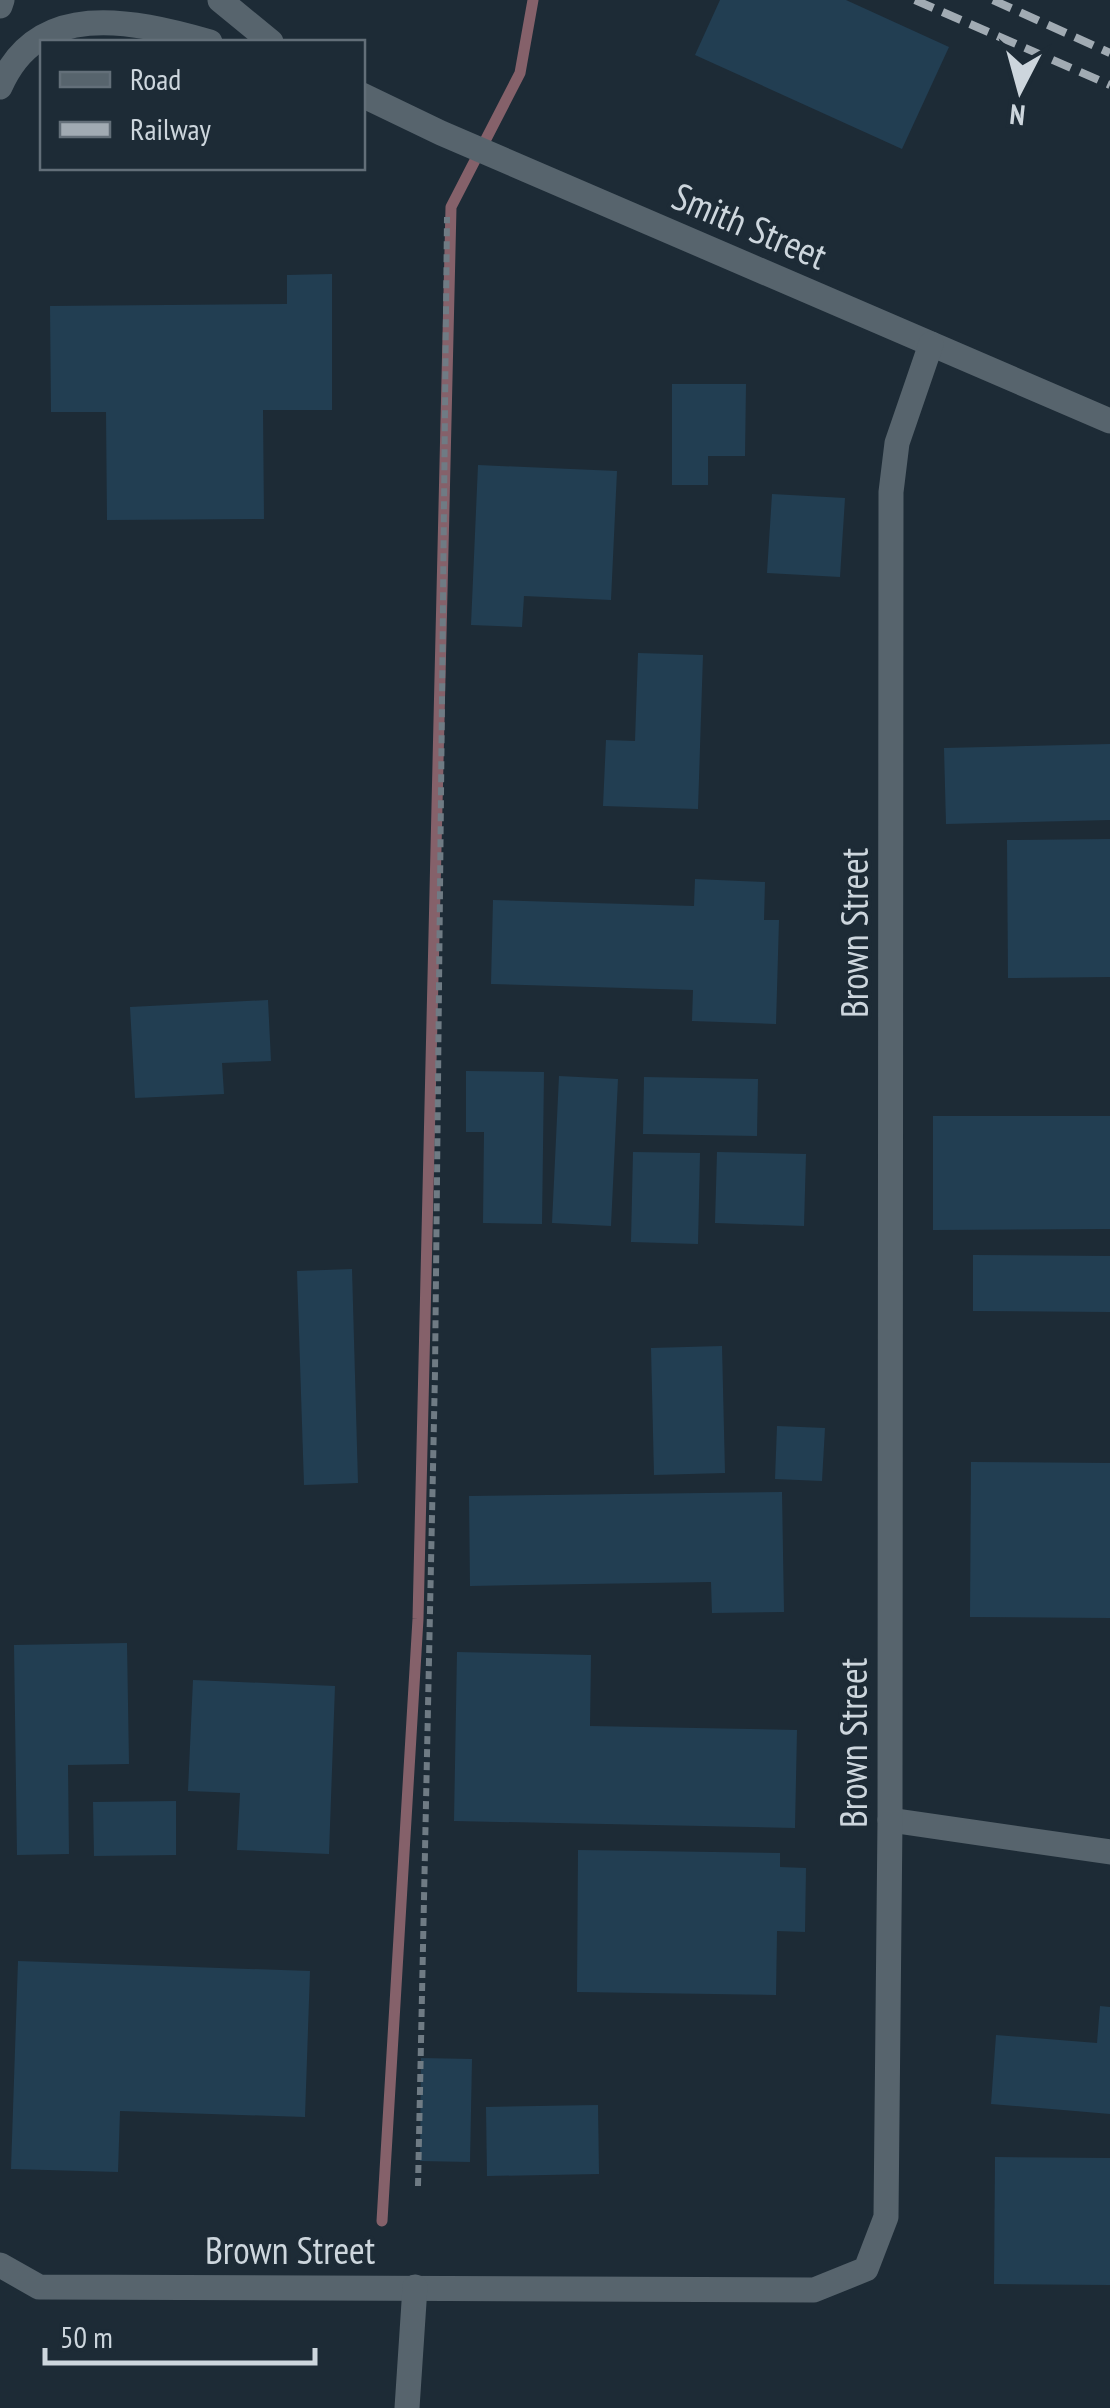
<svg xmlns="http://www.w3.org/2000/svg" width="1110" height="2408" font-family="'PT Sans Narrow',sans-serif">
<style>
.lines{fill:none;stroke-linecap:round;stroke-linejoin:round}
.stream{stroke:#85616a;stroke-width:11}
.building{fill:#223e52}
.path{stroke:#6f7b84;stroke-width:6;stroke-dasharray:8 5;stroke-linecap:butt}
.minor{stroke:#57646d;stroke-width:25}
.rail{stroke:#a1abb3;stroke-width:8;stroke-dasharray:20 10;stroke-linecap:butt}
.labels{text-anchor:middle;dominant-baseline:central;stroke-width:8;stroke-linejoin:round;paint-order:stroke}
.street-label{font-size:38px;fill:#cdd6dd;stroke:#1d2b36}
</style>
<rect width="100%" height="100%" fill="#1d2b36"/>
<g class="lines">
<polyline class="stream" points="382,2221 418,1619 451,207 520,73 533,0"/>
</g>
<g class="building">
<polygon points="720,0 846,0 949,47 902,149 695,55"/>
<polygon points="332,274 332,410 263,410 264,519 107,520 106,412 51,412 50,306 287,304 287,275"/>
<polygon points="672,384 746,384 745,456 708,456 708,485 672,485"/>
<polygon points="478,465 617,471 611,600 524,596 522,627 471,625"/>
<polygon points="772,494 845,498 840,577 767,573"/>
<polygon points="638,653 703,655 698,809 603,806 606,740 635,741"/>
<polygon points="1110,744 1110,820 946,824 944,748"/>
<polygon points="1110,839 1110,977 1008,978 1007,840"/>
<polygon points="695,879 765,882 764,920 779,920 776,1024 692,1021 693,990 491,984 493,900 694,906"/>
<polygon points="268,1000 271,1061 222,1063 224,1094 135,1098 130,1007"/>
<polygon points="466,1071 544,1072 542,1224 483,1223 484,1132 466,1132"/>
<polygon points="559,1076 618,1079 611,1226 552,1223"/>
<polygon points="644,1077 758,1079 757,1136 643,1134"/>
<polygon points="933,1116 1110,1116 1110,1229 933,1230"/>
<polygon points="633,1152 700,1153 698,1244 631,1242"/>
<polygon points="717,1152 806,1154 804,1226 715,1223"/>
<polygon points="973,1255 1110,1256 1110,1312 973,1311"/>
<polygon points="352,1269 358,1483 304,1485 297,1271"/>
<polygon points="722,1346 725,1473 654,1475 651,1348"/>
<polygon points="777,1426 825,1428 822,1481 775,1479"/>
<polygon points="971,1462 1110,1463 1110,1618 970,1617"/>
<polygon points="782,1492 784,1612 712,1613 711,1582 470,1586 469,1496"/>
<polygon points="127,1643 129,1764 68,1765 69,1854 17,1855 14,1645"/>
<polygon points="457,1652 591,1655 590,1726 797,1730 795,1828 454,1821"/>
<polygon points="193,1680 335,1686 329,1854 237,1850 240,1793 188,1791"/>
<polygon points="176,1801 176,1855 94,1856 93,1802"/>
<polygon points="578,1850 780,1853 780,1867 806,1868 805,1932 777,1931 776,1995 577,1992"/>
<polygon points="18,1961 310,1971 305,2117 120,2111 118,2172 11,2169"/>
<polygon points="1100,2006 1110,2007 1110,2114 991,2104 996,2035 1097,2043"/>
<polygon points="421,2058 472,2059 470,2162 420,2161"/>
<polygon points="598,2105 599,2174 487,2176 486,2107"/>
<polygon points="995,2157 1110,2158 1110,2285 994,2284"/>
</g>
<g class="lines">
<polyline class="path" points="418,2186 435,1372 447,217"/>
<g class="minor">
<polyline points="220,0 271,42"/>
<polyline points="0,6 2,0"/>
<path d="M0 87C38 0 129 19 210 42"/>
<polyline points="362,95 441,133 1110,421"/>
<polyline points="890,1820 1110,1852"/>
<polyline points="0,2265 39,2287 814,2290 866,2269 886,2217 890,1820 891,492 897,443 931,344"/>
<polyline points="407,2408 415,2287"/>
</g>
<g class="rail">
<polyline points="915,0 1110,85"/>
<polyline points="993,0 1110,53"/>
</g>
</g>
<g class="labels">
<g class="street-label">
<text transform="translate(750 225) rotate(23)">Smith Street</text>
<text transform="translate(853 933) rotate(-90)">Brown Street</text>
<text transform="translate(852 1743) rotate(-90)">Brown Street</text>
<text x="290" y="2249">Brown Street</text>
</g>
</g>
<rect x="40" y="40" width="325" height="130" fill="#1d2b36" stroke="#636f79" stroke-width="2.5"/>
<rect x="60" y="72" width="50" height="15" fill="#57646d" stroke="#636f79" stroke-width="2.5"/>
<text x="130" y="90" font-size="30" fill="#cdd6dd">Road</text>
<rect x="60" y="122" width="50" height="15" fill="#a1abb3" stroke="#636f79" stroke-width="2.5"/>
<text x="130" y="140" font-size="30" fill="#cdd6dd">Railway</text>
<g transform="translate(1020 90) rotate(186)" stroke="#1d2b36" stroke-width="8" paint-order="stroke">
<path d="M0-8L18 38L0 25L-18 38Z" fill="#cdd6dd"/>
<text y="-15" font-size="28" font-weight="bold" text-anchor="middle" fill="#cdd6dd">N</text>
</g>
<path d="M45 2348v15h270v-15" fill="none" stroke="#cdd6dd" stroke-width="5"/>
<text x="60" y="2348" font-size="30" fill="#cdd6dd" stroke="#1d2b36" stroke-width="8" paint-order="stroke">50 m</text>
</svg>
